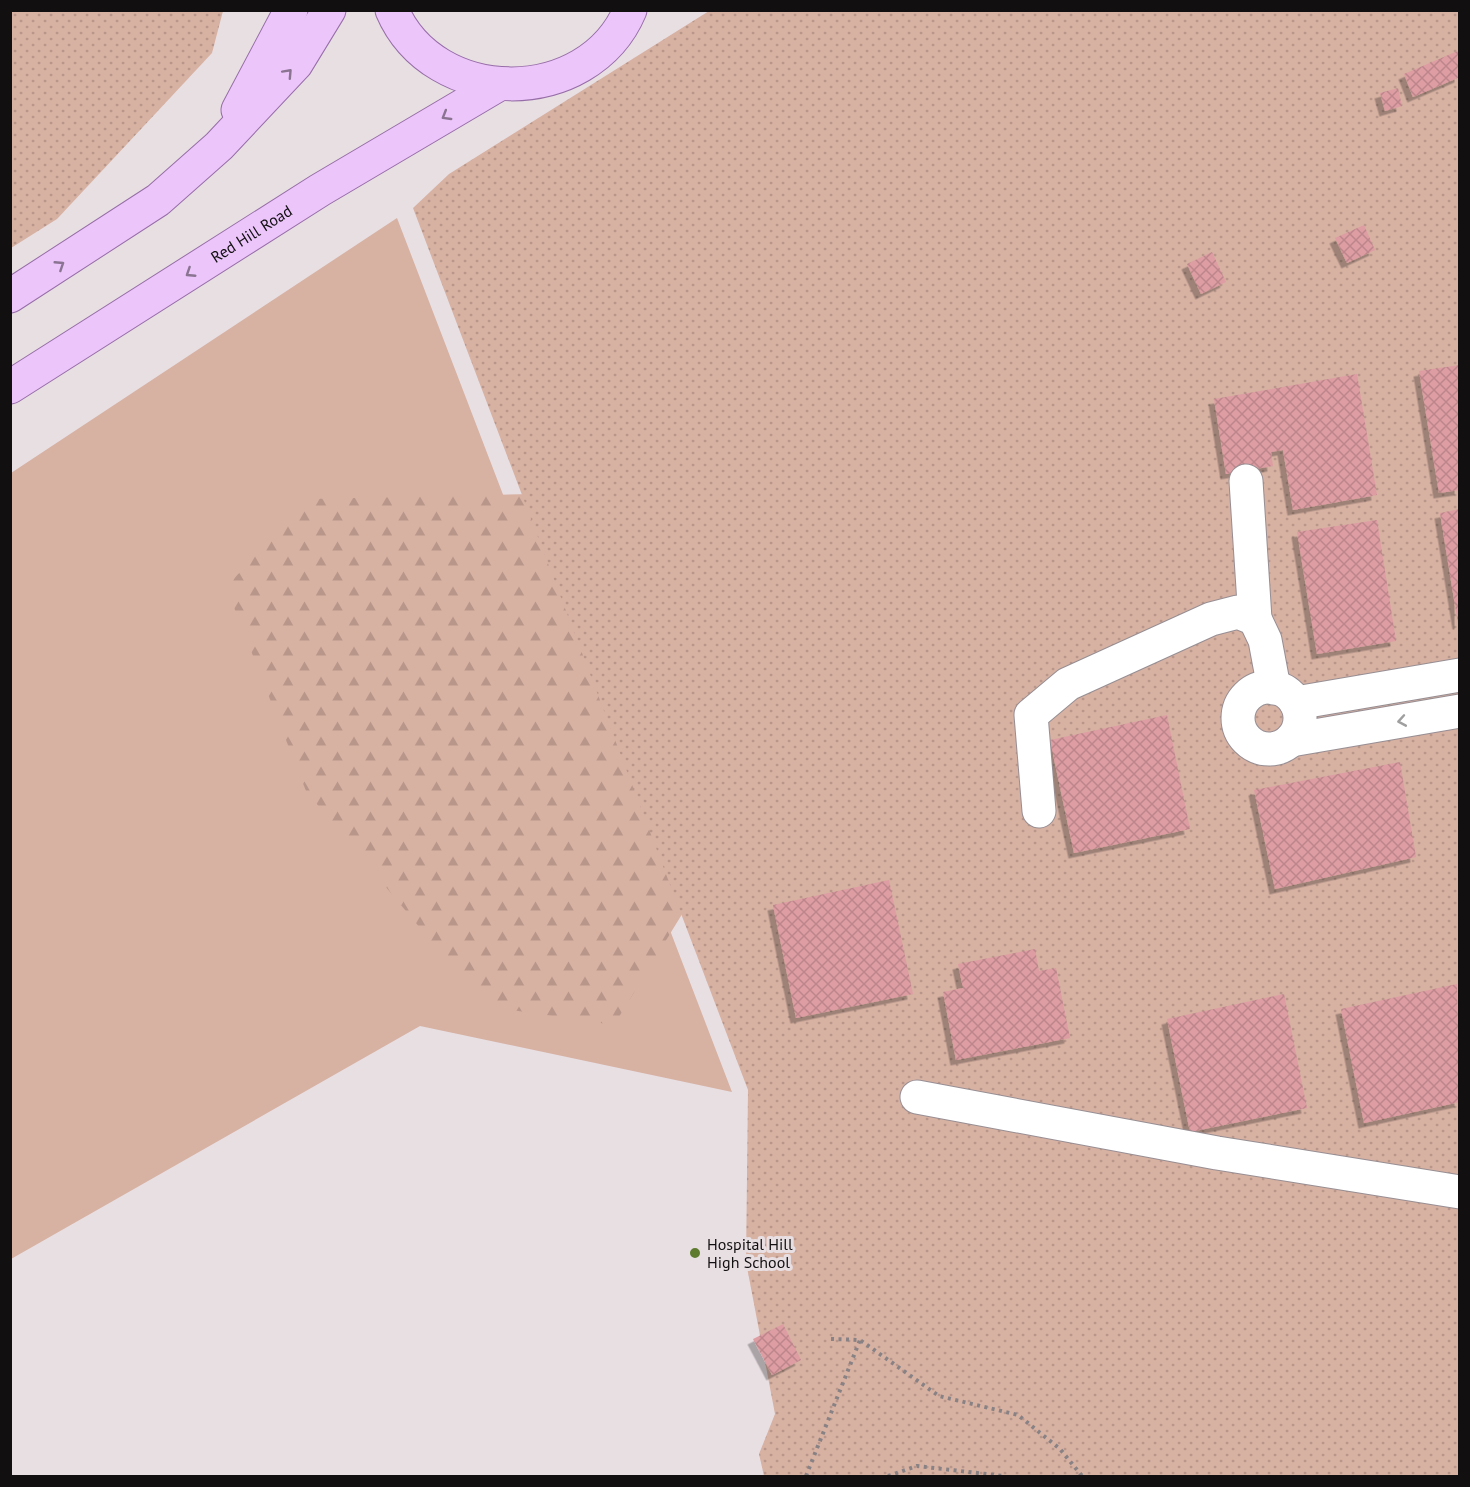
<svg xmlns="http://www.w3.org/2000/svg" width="1470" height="1487" font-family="'PT Sans',sans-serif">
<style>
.grass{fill:#d7b1a2}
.forest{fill:url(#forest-firs)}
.garden{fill:url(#garden-dots)}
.building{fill:url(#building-cross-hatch);filter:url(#shadow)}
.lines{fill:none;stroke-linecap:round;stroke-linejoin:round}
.minor-casing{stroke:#978e93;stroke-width:35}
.major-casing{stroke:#976da7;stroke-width:35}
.path{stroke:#898285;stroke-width:4;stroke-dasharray:3 4.5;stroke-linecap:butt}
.minor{stroke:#fff;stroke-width:33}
.major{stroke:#ecc6fb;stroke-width:33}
.oneway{stroke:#8a7492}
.oneway2{stroke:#a09fa0}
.poi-dot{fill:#5e7a2e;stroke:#e8dfe3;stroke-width:2}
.labels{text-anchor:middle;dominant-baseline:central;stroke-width:6;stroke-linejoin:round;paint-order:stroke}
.street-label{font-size:16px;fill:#120f11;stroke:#e8dfe3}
.poi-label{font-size:16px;fill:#120f11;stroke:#e8dfe3;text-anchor:start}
</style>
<defs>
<pattern id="forest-firs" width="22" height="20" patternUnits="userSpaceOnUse" patternTransform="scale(1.5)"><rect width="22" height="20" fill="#d7b1a2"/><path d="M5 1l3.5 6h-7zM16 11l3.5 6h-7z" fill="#b8978a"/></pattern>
<pattern id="garden-dots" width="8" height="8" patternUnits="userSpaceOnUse" patternTransform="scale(1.5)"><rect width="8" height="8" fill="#d7b1a2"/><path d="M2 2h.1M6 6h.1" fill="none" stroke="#b8978a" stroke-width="1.8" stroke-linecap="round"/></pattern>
<pattern id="building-cross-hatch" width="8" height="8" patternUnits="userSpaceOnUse" patternTransform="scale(1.5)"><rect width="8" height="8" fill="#de9da3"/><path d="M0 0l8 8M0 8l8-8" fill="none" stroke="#bd868b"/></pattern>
<filter id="shadow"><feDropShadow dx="-5.5" dy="5.5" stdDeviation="0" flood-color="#0004"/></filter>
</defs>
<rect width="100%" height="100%" fill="#e8dfe3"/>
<polygon class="grass" points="397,218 732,1092 420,1026 11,1259 11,473"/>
<polygon class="forest" points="672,491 797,727 614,1025 485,1006 306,791 226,587 309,499"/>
<g class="garden">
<polygon points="11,10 223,11 212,53 57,219 11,248"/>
<polygon points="709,11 1459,11 1459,1476 764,1476 759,1454 775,1414 746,1262 748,1090 413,208 449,174"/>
</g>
<g class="building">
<polygon points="1460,50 1460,77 1413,97 1404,74"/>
<polygon points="1398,88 1402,106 1385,111 1380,93"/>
<polygon points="1364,225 1375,250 1347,263 1335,238"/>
<polygon points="1212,252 1226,282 1201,294 1187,264"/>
<polygon points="1460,365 1460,490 1439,493 1419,371"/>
<polygon points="1357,374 1377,495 1293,510 1283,450 1271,452 1273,466 1226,474 1214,399"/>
<polygon points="1460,509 1460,624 1458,624 1440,513"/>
<polygon points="1377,520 1396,641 1317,654 1297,532"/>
<polygon points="1167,715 1190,829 1074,853 1050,740"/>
<polygon points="1400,762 1416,857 1275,889 1254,790"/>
<polygon points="889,880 913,994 796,1018 773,905"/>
<polygon points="1035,949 1039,971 1056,968 1070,1038 956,1060 943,992 963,988 958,964"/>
<polygon points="1457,984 1460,1102 1364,1123 1341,1009"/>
<polygon points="1284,994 1307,1108 1190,1132 1167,1019"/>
<polygon points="783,1324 801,1360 772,1375 753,1339"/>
</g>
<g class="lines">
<defs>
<g id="minor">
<polyline points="1246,481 1255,619"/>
<circle cx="1269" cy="718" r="31"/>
<polyline points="1296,703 1460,675"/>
<polyline points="1291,740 1460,711"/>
<polyline points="1039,811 1031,715 1068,684 1211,619 1238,612 1255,619 1265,640 1274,688"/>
<polyline points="917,1097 1217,1153 1460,1192"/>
</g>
<g id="major">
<path d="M392 10C434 108 588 109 630 10"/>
<polyline points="238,110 291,10"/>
<polyline points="10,296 158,200 219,146 296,64 329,10"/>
<path id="s1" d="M10 387 320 190 496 86"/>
</g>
</defs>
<use href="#minor" class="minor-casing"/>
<use href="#major" class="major-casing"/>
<g class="path">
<polyline points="831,1339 860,1340 939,1396 1018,1415 1060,1449 1082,1476"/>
<polyline points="806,1476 860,1340"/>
<polyline points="888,1476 917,1466 1003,1476"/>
</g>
<use href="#minor" class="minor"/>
<use href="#major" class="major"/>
</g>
<defs><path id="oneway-chevron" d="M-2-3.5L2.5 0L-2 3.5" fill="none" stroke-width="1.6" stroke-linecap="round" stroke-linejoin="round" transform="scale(1.5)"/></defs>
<g class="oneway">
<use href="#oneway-chevron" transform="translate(288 73) rotate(-47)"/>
<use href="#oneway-chevron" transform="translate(446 116) rotate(149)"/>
<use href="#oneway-chevron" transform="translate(60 265) rotate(-33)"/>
<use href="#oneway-chevron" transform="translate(190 273) rotate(147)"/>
</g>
<use class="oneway2" href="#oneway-chevron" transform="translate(1402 721) rotate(170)"/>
<circle class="poi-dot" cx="695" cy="1253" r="6"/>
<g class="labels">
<g class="street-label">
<text stroke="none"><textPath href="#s1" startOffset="286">Red Hill Road</textPath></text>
</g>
<g class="poi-label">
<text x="707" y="1244">Hospital Hill<tspan x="707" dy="18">High School</tspan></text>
</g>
</g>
<rect width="1470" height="1487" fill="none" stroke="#120f11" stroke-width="24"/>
</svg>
